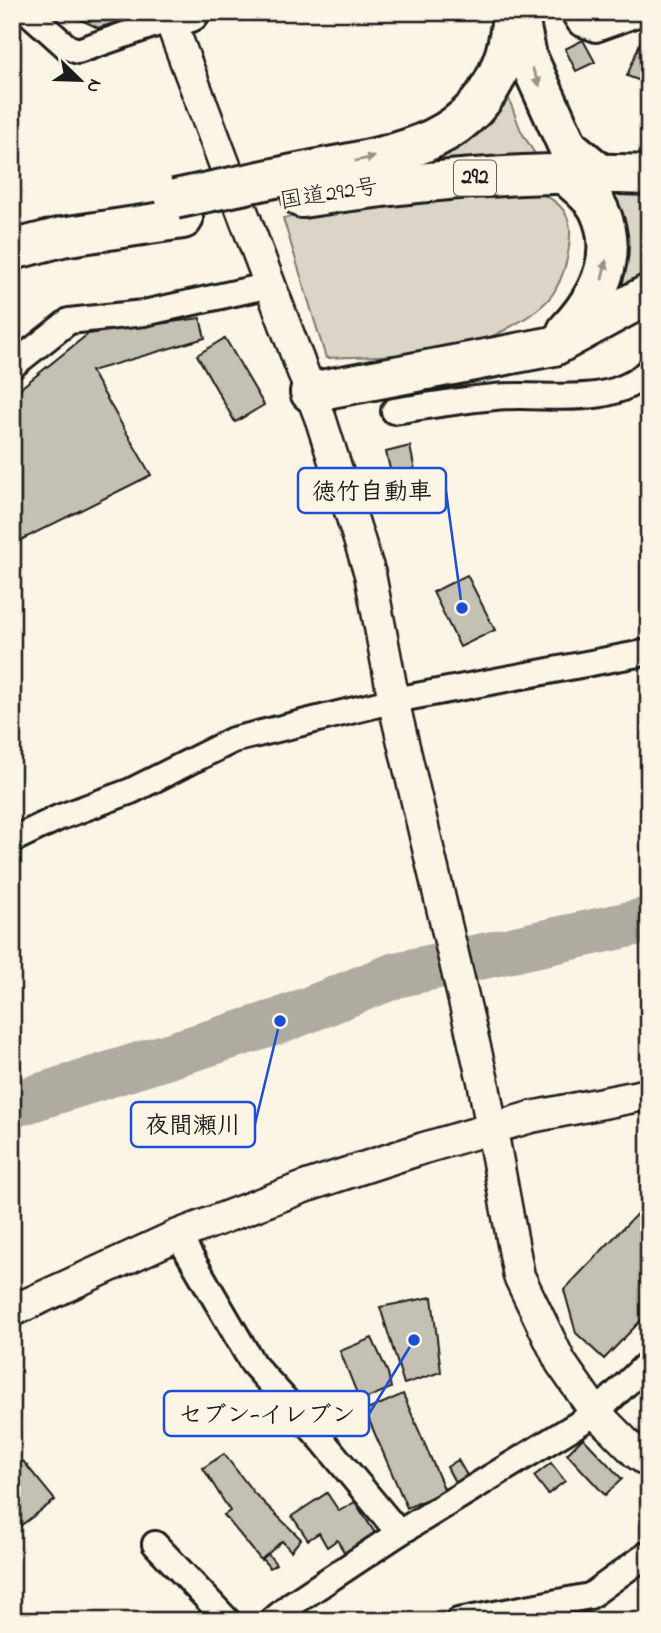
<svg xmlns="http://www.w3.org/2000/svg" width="661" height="1633" font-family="'Indie Flower','Klee One',sans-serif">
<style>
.green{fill:#dbd5c8;stroke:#7c7872;stroke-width:2}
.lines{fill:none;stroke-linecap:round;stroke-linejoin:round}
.river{stroke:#b0aba1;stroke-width:46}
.building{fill:#c4c0b3;stroke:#1c1c1c;stroke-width:2}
.minor-casing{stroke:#1c1c1c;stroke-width:30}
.tertiary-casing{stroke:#1c1c1c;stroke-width:35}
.trunk-casing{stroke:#1c1c1c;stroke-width:44}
.minor{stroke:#fcf5e5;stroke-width:24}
.tertiary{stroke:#fcf5e5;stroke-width:30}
.trunk{stroke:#fcf5e5;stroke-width:38}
.trunk-bridge-casing{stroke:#1c1c1c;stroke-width:44;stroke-linecap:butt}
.trunk-bridge{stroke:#fcf5e5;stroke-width:38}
.oneway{fill:#97938b}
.labels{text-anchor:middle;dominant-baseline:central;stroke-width:6;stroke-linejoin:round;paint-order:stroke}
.shield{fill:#fcf5e5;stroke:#5f5d58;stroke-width:2}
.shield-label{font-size:21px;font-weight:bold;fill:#1c1c1c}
.street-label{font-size:23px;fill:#1c1c1c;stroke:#fcf5e5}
.leader{fill:none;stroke:#1d4ed8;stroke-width:2.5}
.callout-dot{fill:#1d4ed8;stroke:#fcf5e5;stroke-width:2.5}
.callout{fill:#fcf5e5;stroke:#1d4ed8;stroke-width:2.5}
.callout-label{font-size:24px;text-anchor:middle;font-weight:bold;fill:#1c1c1c}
</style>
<rect width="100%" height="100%" fill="#fcf5e5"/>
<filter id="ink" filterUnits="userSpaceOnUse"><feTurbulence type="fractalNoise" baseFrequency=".0143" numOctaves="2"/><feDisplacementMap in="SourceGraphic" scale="14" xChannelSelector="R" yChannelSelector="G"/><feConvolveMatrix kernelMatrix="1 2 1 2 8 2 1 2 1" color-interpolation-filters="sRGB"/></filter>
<g filter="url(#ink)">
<g class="green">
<polygon points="500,75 521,131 538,159 409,165"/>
<path d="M529 190C552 196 572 209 570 236 569 256 565 274 554 292 538 318 474 348 444 352 405 356 365 356 326 358L283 218Z"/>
<polygon points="600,193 649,196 649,281 602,310"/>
</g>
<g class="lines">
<polyline class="river" points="12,1105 280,1021 396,975 649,920"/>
</g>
<g class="building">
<polygon points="81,12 125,12 127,19 98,28 77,18"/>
<polygon points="648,23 649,23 649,84 627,76"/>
<polygon points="583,40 595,62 576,71 565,49"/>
<polygon points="200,318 205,338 91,371 151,475 17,542 12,533 12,395 88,334"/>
<polygon points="225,338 264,405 235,422 197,355"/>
<polygon points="410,446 417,481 394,486 386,452"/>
<polygon points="467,575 495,630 460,647 433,592"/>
<polygon points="649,1201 649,1312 604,1359 576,1333 564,1290"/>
<polygon points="432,1297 441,1372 404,1384 380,1307"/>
<polygon points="372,1338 388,1373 391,1388 360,1401 340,1351"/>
<polygon points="403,1394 445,1491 407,1508 365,1411"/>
<polygon points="583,1438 622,1479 605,1495 567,1454"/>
<polygon points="224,1454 254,1493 301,1539 291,1551 282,1541 261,1560 224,1515 230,1511 203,1468"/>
<polygon points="458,1460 469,1479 457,1486 447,1467"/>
<polygon points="23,1461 55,1500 12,1532 12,1468"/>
<polygon points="551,1463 565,1481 548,1494 534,1476"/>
<polygon points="327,1493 339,1511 355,1502 377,1536 346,1555 337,1540 327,1547 319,1533 308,1540 292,1516"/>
<polygon points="268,1554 276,1564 270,1568 262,1559"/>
<polygon points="589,1611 592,1621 542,1621 573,1614"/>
</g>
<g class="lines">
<defs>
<g id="minor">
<polyline points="28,12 67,47 78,51 170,19"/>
<polyline points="573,12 580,23 596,29 643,12"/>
<polyline points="12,366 69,321 144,313 271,285"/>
<path d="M394 411C427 406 461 400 495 397 544 392 612 410 649 370"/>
<polyline points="12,840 58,818 131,791 233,740 395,700 649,652"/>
<polyline points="178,1235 253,1364 322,1440 399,1533"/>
<polyline points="155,1544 228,1621"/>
<polyline points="272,1621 292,1604 399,1533 596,1413 649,1362"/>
<polyline points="458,1621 590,1596 649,1553"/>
</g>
<g id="tertiary">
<polyline points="167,12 321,420 370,574 397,717 483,1081 519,1276 561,1363 596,1413 636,1453 649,1462"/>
<polyline points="12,1311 178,1235 307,1186 424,1148 531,1117 649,1094"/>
</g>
<g id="trunk">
<polyline points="518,14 527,56 568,147 598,172"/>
<polyline points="170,19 190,12"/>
<path d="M298 173C379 156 472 152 503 60 509 45 510 28 513 12"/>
<path d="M566 175C576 185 593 197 599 210 621 256 598 298 567 331"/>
<path d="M302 198C416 181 533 169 649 175"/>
<polyline points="12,250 62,237 183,219"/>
<polyline points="310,392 554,346 649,294"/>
</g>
</defs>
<use href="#minor" class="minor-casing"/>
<use href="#tertiary" class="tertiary-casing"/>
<use href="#trunk" class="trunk-casing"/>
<use href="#minor" class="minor"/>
<use href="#tertiary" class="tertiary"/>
<use href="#trunk" class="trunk"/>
<defs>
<polyline id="trunk-bridge" points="175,199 298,173"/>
</defs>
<use href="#trunk-bridge" class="trunk-bridge-casing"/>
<use href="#trunk-bridge" class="trunk-bridge"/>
</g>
<defs><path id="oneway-solid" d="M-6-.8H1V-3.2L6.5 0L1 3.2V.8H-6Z" transform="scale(1.75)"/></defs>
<g class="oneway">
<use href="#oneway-solid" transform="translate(536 77) rotate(67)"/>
<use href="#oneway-solid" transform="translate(365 159) rotate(-12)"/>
<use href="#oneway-solid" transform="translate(604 270) rotate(-78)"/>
</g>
</g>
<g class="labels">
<rect class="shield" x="454" y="160.5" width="42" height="35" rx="5"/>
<g class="shield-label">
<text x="475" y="178">292</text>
</g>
<g class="street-label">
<text transform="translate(329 195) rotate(-9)">国道292号</text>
</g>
</g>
<path class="leader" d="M462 608L446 491M280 1021L255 1124M414 1340L369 1414"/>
<g class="callout-dot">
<circle cx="462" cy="608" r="7"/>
<circle cx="280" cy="1021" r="7"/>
<circle cx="414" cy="1340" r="7"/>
</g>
<g class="callout">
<rect x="298" y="468" width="148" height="45" rx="7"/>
<rect x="131" y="1102" width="124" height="45" rx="7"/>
<rect x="164" y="1391" width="205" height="45" rx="7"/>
</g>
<g class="callout-label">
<text x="372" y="499">徳竹自動車</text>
<text x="193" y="1133">夜間瀬川</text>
<text x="267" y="1422">セブン-イレブン</text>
</g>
<rect width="661" height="1633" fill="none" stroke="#fcf5e5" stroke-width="42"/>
<rect x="21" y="21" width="619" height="1591" fill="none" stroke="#1c1c1c" stroke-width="2.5" filter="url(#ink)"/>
<g transform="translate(80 80) rotate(113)" stroke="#fcf5e5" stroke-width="5" paint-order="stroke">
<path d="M0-5L12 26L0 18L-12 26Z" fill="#1c1c1c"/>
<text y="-10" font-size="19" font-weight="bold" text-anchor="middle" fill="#1c1c1c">N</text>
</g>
</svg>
